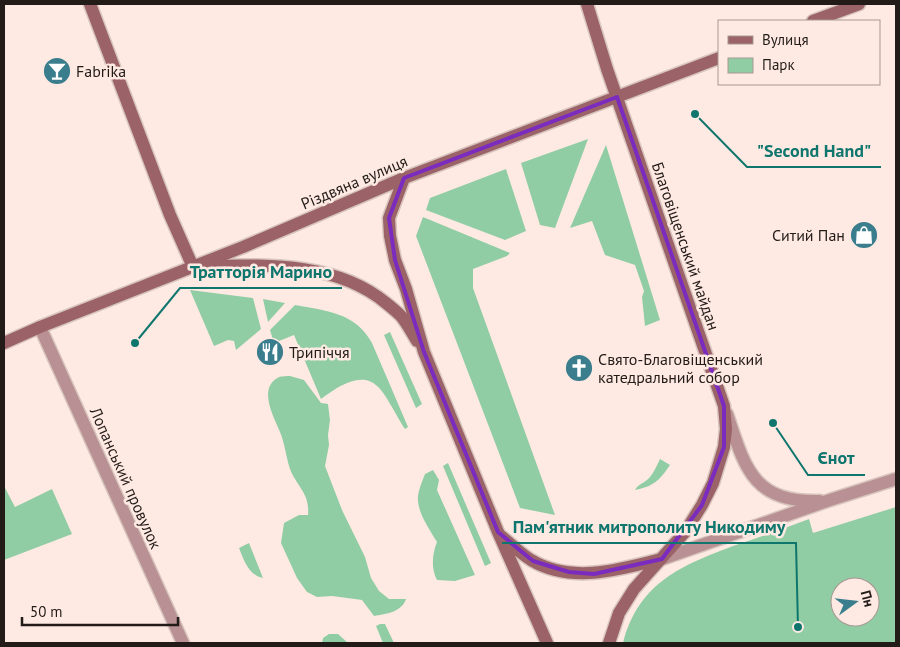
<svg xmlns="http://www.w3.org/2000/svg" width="900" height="647" font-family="'PT Sans',sans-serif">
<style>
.green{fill:#90cda4;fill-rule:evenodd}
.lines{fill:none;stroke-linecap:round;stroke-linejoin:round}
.street-casing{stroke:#d7c5be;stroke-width:15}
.secondary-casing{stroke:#d7c5be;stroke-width:15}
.street{stroke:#b99093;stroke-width:12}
.secondary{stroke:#9b6267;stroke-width:12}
.marked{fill:none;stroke:#7b2cbf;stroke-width:4;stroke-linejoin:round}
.labels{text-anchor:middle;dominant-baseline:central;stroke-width:5;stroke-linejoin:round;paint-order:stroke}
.poi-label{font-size:16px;fill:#221b18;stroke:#ffeae3;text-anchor:start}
.street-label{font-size:16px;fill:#221b18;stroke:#ffeae3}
.leader{fill:none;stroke:#0f766e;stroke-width:2}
.callout-dot{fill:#0f766e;stroke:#ffeae3;stroke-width:2}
.callout-label{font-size:18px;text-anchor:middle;font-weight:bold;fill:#0f766e;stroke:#ffeae3;stroke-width:5;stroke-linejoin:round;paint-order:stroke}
</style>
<rect width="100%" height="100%" fill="#ffeae3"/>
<g class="green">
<polygon points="588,139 555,228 540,225 521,163"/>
<polygon points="606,145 660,320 645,326 642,297 644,291 635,265 605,255 592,221 570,228"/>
<polygon points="506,169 526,231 505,240 426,210 430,198"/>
<polygon points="423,217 510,253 507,256 473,269 473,288 555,515 520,508 416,236"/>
<polygon points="190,290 253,298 261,329 236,350 234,341 228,340 214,346"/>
<polygon points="263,299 285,303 268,322"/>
<path d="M295 305C326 311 355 312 372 343L408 427 405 429C398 419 385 392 377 386 360 370 335 389 321 399L294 335 274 343 270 330Z"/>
<polygon points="390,332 422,404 416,408 384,335"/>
<path d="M290 376 304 380 321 403 328 404 330 420 328 435 329 445 325 466 342 510 365 557 371 578 379 591 389 599H406C402 612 386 614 374 616L362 600 332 596 317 597 307 592 297 578 281 543 284 523 299 515H308C310 493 297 487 290 469 286 457 285 444 280 432 274 417 257 388 279 377 282 376 287 376 290 376Z"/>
<path d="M660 459 670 465C659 481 654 486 635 490 638 484 645 483 650 477 654 472 657 465 660 459Z"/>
<polygon points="448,463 491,563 485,566 443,466"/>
<path d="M433 470 439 480 437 490 475 575 455 581 437 580C431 569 432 554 437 542 430 530 419 515 418 501 417 493 422 482 425 474Z"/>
<polygon points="4,486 15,507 52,489 72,534 4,560"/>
<path d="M896 507V643H623C639 582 682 565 736 545 761 537 785 528 809 519L813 533ZM840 587H870V617H840Z"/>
<path d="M249 543 263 578C248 575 244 560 239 548Z"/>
<polygon points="380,624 385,624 394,643 383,643 376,626"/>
<polygon points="329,634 338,634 348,643 322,643 323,638"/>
</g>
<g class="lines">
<defs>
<g id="street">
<polyline points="40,327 183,643"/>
<path d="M727 414C745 468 753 503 820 501"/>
<polyline points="662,559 830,500 896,479"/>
</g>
<g id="secondary">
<polyline points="90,4 170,215 193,267"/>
<polyline points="587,4 607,69 724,406 726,429 724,447 713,483 702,505 685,532 634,589 619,613 609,643"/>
<polyline points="813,21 859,4"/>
<polyline points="404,178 389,218 390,236 395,260 406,289 424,352 498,532 547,643"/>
<path d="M202 266C264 265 335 261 386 303 391 307 396 311 401 316 407 323 412 333 417 341"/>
<polyline points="4,343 40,327 243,247 404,178 719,58"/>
<path d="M501 536C511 544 520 553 531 560 571 584 619 570 661 559"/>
</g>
</defs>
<use href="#street" class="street-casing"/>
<use href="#secondary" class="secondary-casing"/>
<use href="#street" class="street"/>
<use href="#secondary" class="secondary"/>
</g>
<path class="marked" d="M617 97 724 406V447L702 505 662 559 594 574 569 572 533 561 498 532 424 352 395 260 389 218 404 178Z"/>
<defs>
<symbol id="bar-disc" viewBox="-11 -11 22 22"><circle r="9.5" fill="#3a7e8d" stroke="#ffeae3"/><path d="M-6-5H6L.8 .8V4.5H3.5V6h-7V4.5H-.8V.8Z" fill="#fff"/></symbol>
<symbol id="shop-disc" viewBox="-11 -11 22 22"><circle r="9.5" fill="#3a7e8d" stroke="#ffeae3"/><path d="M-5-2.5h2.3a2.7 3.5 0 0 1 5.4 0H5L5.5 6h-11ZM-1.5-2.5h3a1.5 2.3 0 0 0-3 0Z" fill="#fff"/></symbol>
<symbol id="restaurant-disc" viewBox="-11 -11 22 22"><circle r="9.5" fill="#3a7e8d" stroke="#ffeae3"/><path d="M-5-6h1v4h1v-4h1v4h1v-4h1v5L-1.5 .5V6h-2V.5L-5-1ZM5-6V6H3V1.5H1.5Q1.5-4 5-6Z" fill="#fff"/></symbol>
<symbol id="church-disc" viewBox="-11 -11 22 22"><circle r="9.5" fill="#3a7e8d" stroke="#ffeae3"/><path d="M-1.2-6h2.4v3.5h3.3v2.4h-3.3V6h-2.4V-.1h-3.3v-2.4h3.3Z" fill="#fff"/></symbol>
</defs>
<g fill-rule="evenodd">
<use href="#bar-disc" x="41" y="55" width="32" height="32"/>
<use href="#shop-disc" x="848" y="219" width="32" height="32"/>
<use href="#restaurant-disc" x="254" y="336" width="32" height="32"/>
<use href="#church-disc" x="563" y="352" width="32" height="32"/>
</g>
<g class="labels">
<g class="poi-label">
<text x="76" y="71">Fabrika</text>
<text x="845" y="235" text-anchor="end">Ситий Пан</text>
<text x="289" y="352">Трипіччя</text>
<text x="598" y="359">Свято-Благовіщенський<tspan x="598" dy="18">катедральний собор</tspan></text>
</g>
<g class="street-label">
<text transform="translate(354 182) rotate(-23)">Різдвяна вулиця</text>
<text transform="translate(686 246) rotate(71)">Благовіщенський майдан</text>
<text transform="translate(126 478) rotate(66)">Лопанський провулок</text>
</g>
</g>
<path class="leader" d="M695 114L747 167H881M135 343L180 288H342M773 423L808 475H865M798 627L796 543H502"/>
<g class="callout-dot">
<circle cx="695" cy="114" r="5"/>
<circle cx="135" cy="343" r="5"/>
<circle cx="773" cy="423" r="5"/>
<circle cx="798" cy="627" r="5"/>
</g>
<g class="callout-label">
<text x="814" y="157">"Second Hand"</text>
<text x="261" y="278">Тратторія Марино</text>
<text x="836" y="464">Єнот</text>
<text x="649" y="533">Пам'ятник митрополиту Никодиму</text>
</g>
<rect width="900" height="647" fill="none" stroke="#221b18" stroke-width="10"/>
<rect x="718" y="20" width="162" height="65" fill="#ffeae3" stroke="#a79792"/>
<rect x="728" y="36" width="25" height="8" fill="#9b6267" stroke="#a79792"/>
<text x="762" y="45" font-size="15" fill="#221b18">Вулиця</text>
<rect x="728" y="58" width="25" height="15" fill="#90cda4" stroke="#a79792"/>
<text x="762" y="70" font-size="15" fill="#221b18">Парк</text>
<g transform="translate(855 602) rotate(75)"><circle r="24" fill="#ffeae3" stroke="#a79792"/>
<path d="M0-4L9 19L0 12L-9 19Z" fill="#3a7e8d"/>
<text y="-8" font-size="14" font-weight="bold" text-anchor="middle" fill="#221b18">Пн</text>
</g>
<path d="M22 617v8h156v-8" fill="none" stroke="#221b18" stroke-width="2.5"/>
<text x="30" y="617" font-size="15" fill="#221b18" stroke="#ffeae3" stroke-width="4" paint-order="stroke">50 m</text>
</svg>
